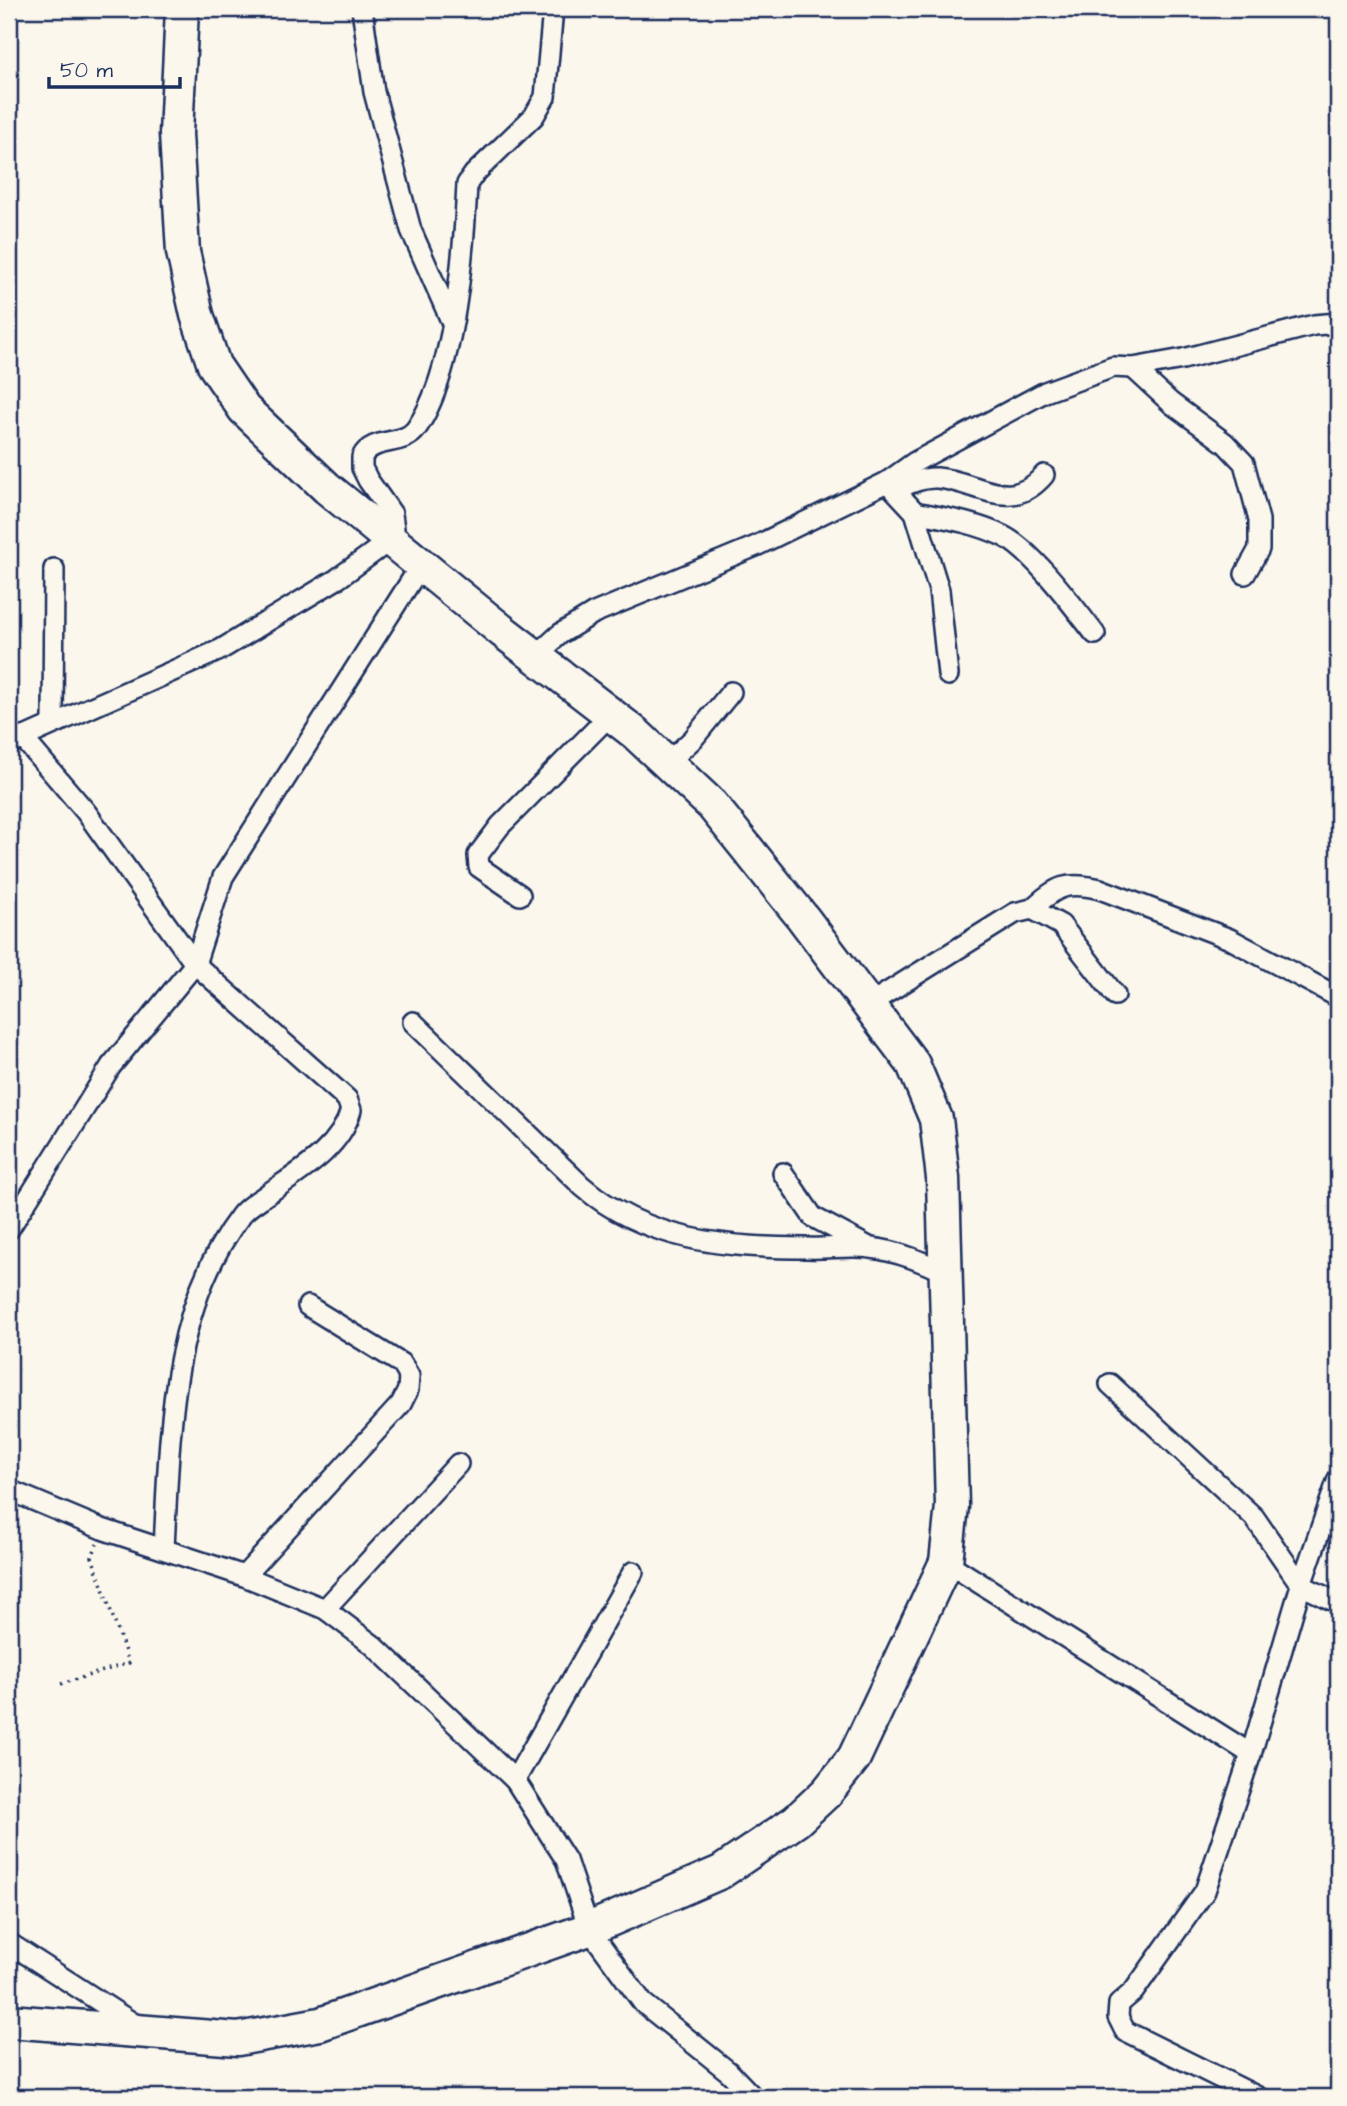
<svg xmlns="http://www.w3.org/2000/svg" width="1347" height="2106" font-family="'Architects Daughter',sans-serif">
<style>
.lines{fill:none;stroke-linecap:round;stroke-linejoin:round}
.minor-casing{stroke:#1b2f5e;stroke-width:24}
.primary-casing{stroke:#1b2f5e;stroke-width:37}
.path{stroke:#1b2f5e;stroke-width:3.5;stroke-dasharray:2 5;stroke-linecap:butt}
.minor{stroke:#fbf7ec;stroke-width:19}
.primary{stroke:#fbf7ec;stroke-width:32}
</style>
<rect width="100%" height="100%" fill="#fbf7ec"/>
<filter id="ink" filterUnits="userSpaceOnUse"><feTurbulence type="fractalNoise" baseFrequency=".0143" numOctaves="2"/><feDisplacementMap in="SourceGraphic" scale="14" xChannelSelector="R" yChannelSelector="G"/><feConvolveMatrix kernelMatrix="1 2 1 2 8 2 1 2 1" color-interpolation-filters="sRGB"/></filter>
<g filter="url(#ink)">
<g class="lines">
<defs>
<g id="minor">
<polyline points="362,9 374,92 411,230 452,323"/>
<polyline points="1133,368 1171,403 1225,443 1244,463 1259,520 1259,549 1245,574"/>
<polyline points="887,482 915,512 939,590 948,675"/>
<path d="M895 490C908 484 922 477 937 478 978 481 1010 515 1044 475"/>
<path d="M915 512C945 518 976 523 1003 536 1032 550 1074 607 1095 634"/>
<polyline points="536,656 560,634 594,613 756,546 887,482 915,462 1045,392 1113,367 1133,368 1183,359 1314,325 1338,323"/>
<polyline points="53,722 54,569"/>
<path d="M22 737 86 812 195 964 347 1099 351 1110C340 1150 297 1173 266 1195 258 1201 247 1207 241 1215 169 1309 170 1436 164 1548"/>
<path d="M9 744 220 650 337 579 389 541 394 529 392 514 368 480 362 468V457C373 436 403 447 416 429 455 374 464 251 467 184L474 174 534 116 545 97 553 9"/>
<polyline points="668,762 693,739 731,692"/>
<polyline points="520,895 479,867 478,855 500,826 611,714"/>
<path d="M1032 909C1056 886 1067 881 1100 889L1230 939 1338 997"/>
<polyline points="869,1004 1015,913 1032,909 1061,925 1115,995"/>
<path d="M413 1022 582 1186C645 1241 728 1248 807 1248 829 1249 850 1245 871 1248 898 1251 923 1262 947 1273"/>
<polyline points="783,1173 813,1217 867,1246"/>
<polyline points="9,1229 111,1066 195,964 223,877 421,565"/>
<polyline points="1110,1384 1254,1517 1301,1585 1338,1603"/>
<polyline points="9,1490 102,1529 244,1576 325,1609 373,1645 515,1780 566,1860 589,1929 643,2003 729,2072 753,2097"/>
<polyline points="946,1562 1251,1754"/>
<polyline points="244,1576 401,1404 408,1390 409,1376 402,1364 308,1306"/>
<polyline points="325,1609 458,1464"/>
<polyline points="515,1780 633,1572"/>
<polyline points="9,1943 139,2027"/>
<polyline points="1258,2097 1125,2031 1118,2017 1119,2004 1134,1991 1205,1891 1251,1754 1301,1585 1338,1479"/>
</g>
<polyline id="primary" points="9,2021 238,2039 320,2024 589,1929 721,1872 796,1821 827,1792 854,1758 946,1562 952,1506 943,1178 936,1119 913,1064 803,918 712,805 635,733 501,630 327,488 244,409 214,365 197,315 183,252 176,134 182,9"/>
</defs>
<use href="#minor" class="minor-casing"/>
<use href="#primary" class="primary-casing"/>
<polyline class="path" points="61,1684 129,1663 92,1557 97,1544"/>
<use href="#minor" class="minor"/>
<use href="#primary" class="primary"/>
</g>
</g>
<rect width="1347" height="2106" fill="none" stroke="#fbf7ec" stroke-width="35"/>
<rect x="18" y="18" width="1312" height="2071" fill="none" stroke="#1b2f5e" stroke-width="2.5" filter="url(#ink)"/>
<path d="M49 77v10h131v-10" fill="none" stroke="#1b2f5e" stroke-width="3.5"/>
<text x="60" y="77" font-size="21" fill="#1b2f5e" stroke="#fbf7ec" stroke-width="5" paint-order="stroke">50 m</text>
</svg>
